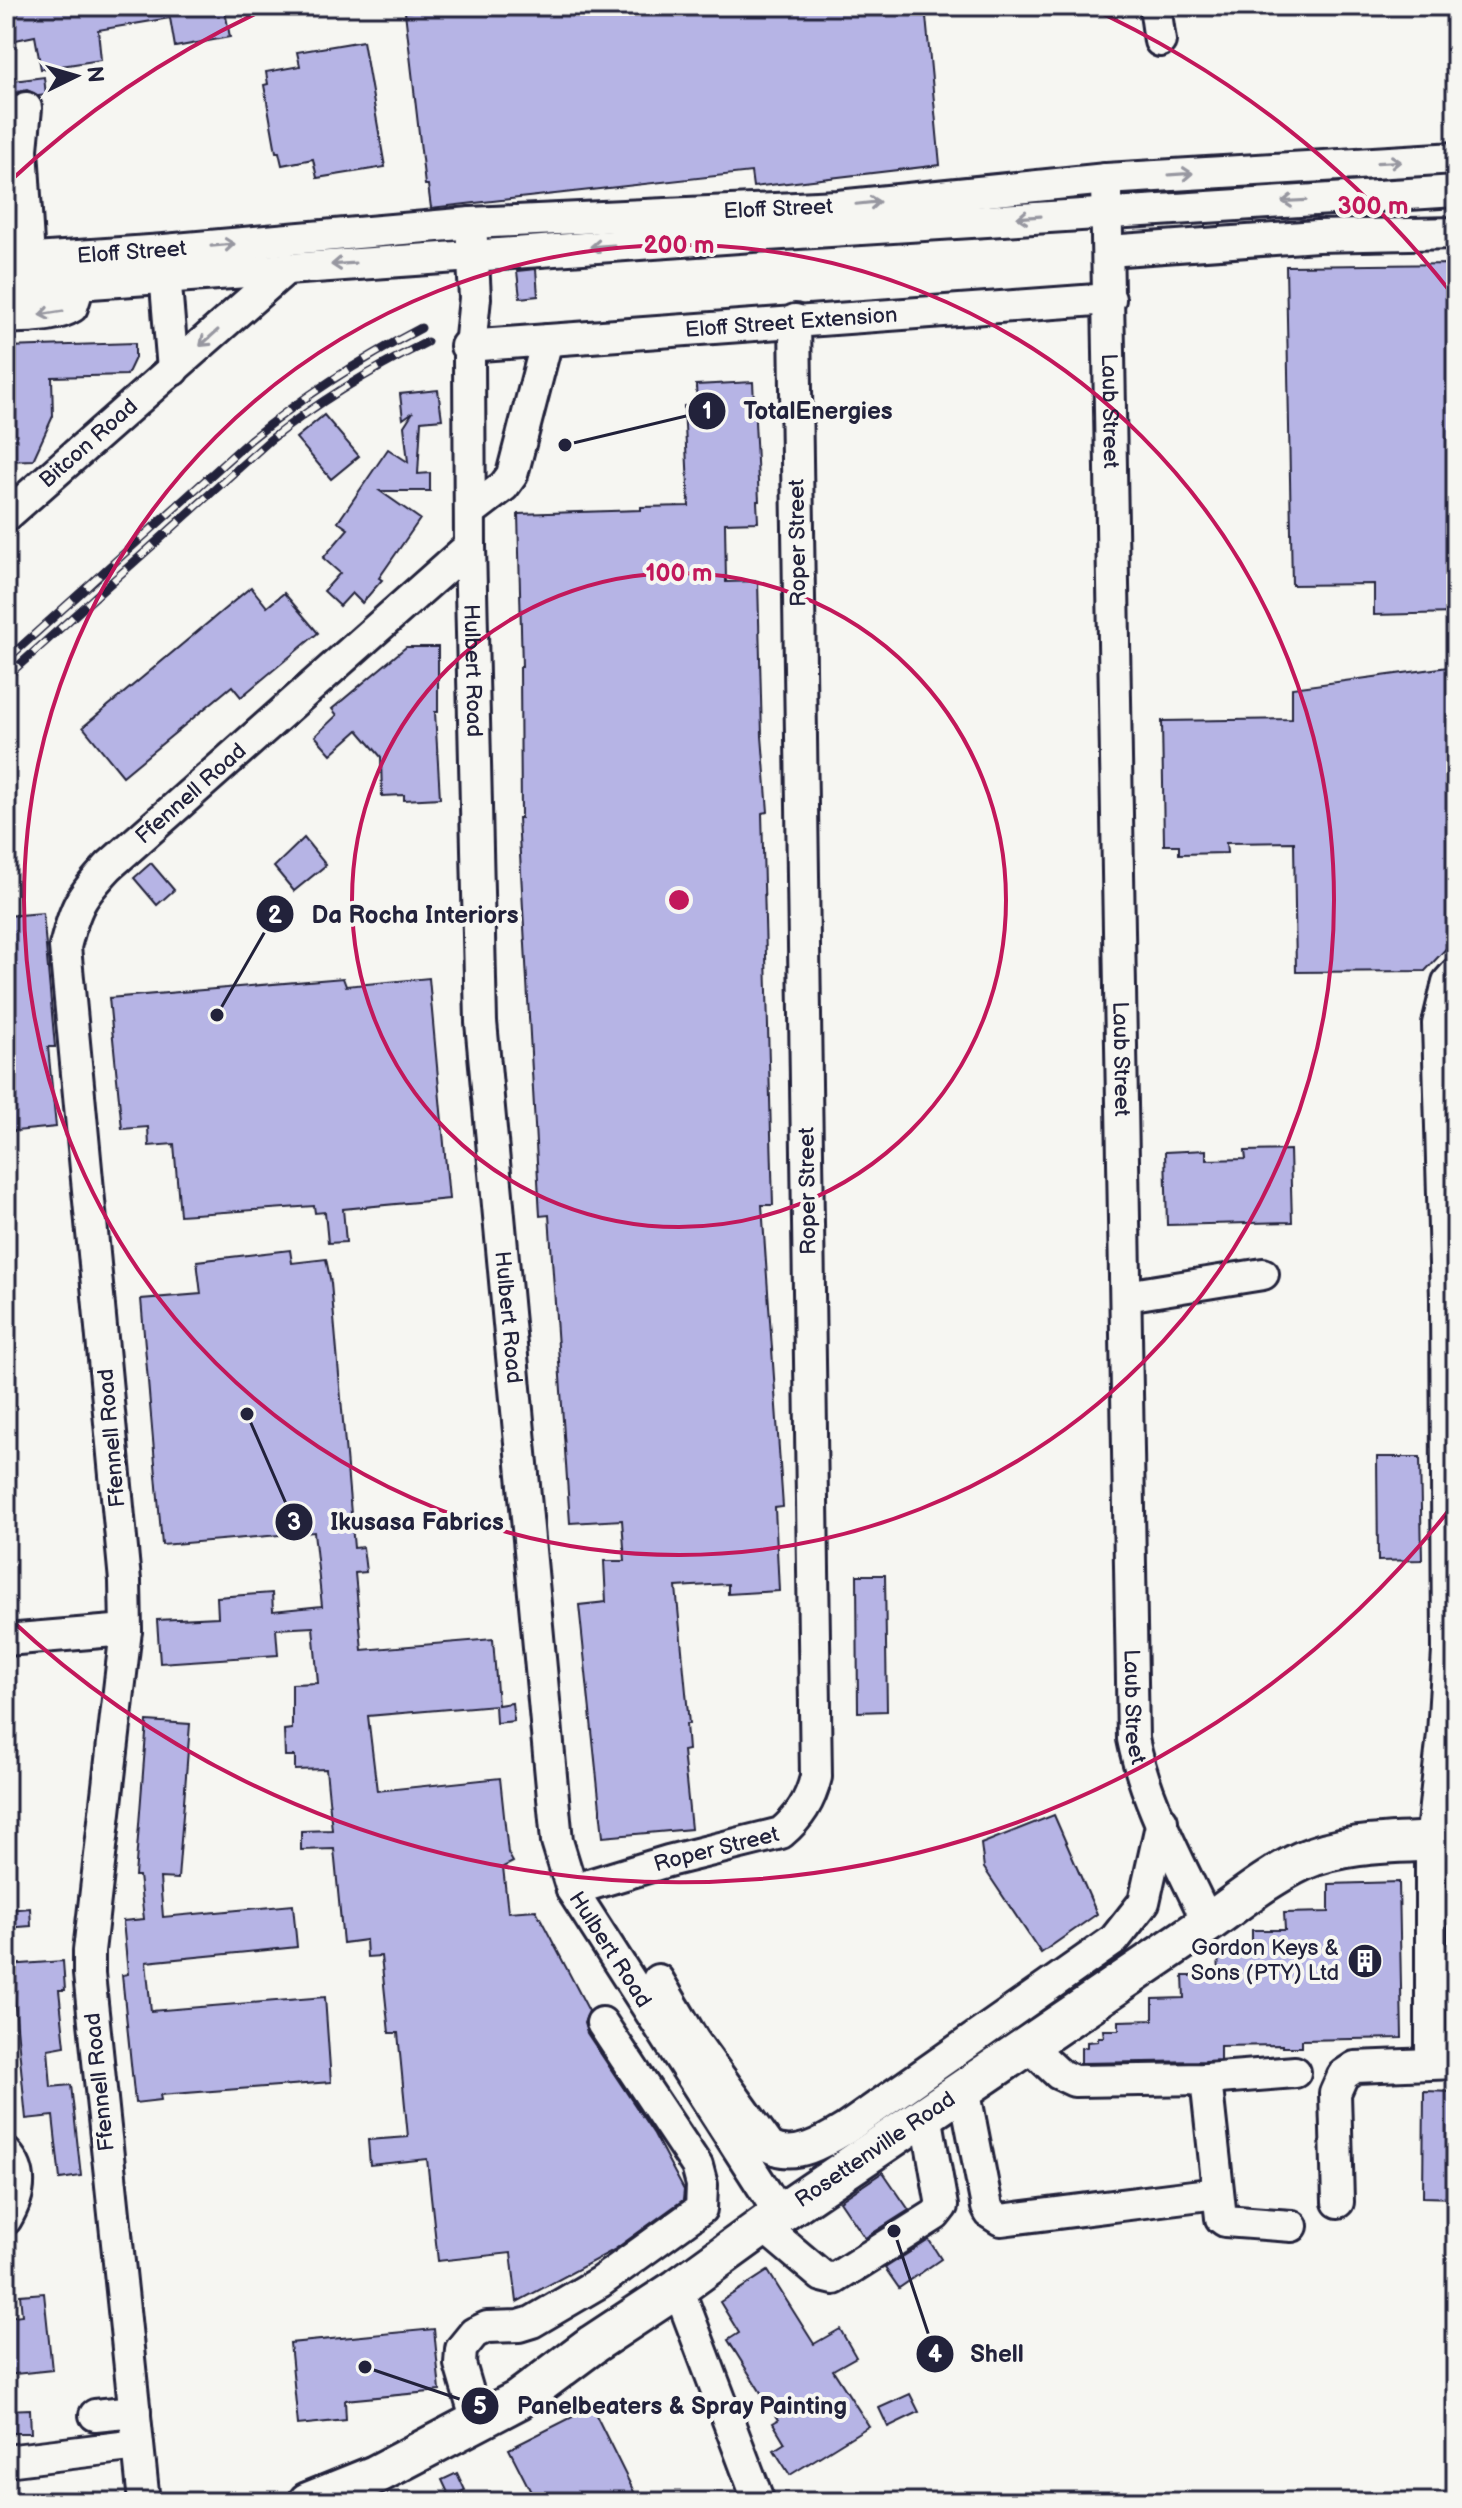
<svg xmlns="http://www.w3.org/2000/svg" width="1462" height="2508" font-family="'Balsamiq Sans',sans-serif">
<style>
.building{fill:#b6b4e5;stroke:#22223b;stroke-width:2}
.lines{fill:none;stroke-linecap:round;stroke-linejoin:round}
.minor-casing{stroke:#22223b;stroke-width:36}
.major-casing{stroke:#22223b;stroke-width:44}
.minor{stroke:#f6f6f2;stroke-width:30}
.major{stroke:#f6f6f2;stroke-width:38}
.rail-casing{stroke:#22223b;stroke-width:9}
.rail{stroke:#f6f6f2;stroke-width:6;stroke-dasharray:18;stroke-linecap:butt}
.oneway{stroke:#9797a0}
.ring{fill:none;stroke:#c2185b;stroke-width:4}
.labels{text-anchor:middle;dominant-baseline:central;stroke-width:8;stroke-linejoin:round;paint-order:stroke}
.street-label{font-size:22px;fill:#22223b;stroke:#f6f6f2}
.poi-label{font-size:22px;fill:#22223b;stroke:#f6f6f2;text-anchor:end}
.centre{fill:#c2185b;stroke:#f6f6f2;stroke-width:4}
.ring-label{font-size:24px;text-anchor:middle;font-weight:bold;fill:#c2185b;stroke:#f6f6f2;stroke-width:8;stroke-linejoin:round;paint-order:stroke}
.leader{fill:none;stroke:#22223b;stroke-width:3}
.callout-dot{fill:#22223b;stroke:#f6f6f2;stroke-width:3}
.mark-label{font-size:24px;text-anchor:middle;font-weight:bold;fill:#fff}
.callout-label{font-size:24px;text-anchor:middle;font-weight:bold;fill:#22223b;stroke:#f6f6f2;stroke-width:8;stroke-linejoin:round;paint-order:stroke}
</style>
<rect width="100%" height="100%" fill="#f6f6f2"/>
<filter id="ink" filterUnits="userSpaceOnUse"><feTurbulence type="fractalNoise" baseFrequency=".0125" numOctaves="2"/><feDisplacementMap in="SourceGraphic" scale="16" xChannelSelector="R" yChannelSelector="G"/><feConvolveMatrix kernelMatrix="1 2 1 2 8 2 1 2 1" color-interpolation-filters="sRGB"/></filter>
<g filter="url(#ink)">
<g class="building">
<polygon points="6,6 224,6 230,37 175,47 170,18 98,30 101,60 41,69 35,36 6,42"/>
<polygon points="457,6 925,6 940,165 753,187 751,172 431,208 428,185 425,185 405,12"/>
<polygon points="363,41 385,167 317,178 313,159 282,165 279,152 276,152 264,85 268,84 266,72 300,66 297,52"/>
<polygon points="44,77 46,95 39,96 27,90 18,92 10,101 6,101 6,82"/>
<polygon points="1456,264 1455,613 1374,615 1374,584 1292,585 1286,266"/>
<polygon points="536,269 538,296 520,298 517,271"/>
<polygon points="135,343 135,358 127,375 52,377 53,416 33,460 6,461 6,347"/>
<polygon points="753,382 759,501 757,501 758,522 725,523 726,582 758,581 762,736 768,812 762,813 773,1205 762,1205 783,1507 775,1508 779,1591 728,1594 728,1584 676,1587 689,1724 686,1724 688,1750 683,1751 691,1829 603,1837 579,1605 606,1602 604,1561 625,1561 622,1520 570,1523 549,1215 540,1216 518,818 521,818 520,667 522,667 518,514 641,510 641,507 689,506 684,406 697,405 696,385"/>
<polygon points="438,390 442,419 421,421 418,474 430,473 430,491 380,491 420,519 379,578 382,580 362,603 352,593 340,606 324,591 340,573 323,558 348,529 338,522 388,449 408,462 404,426 413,412 403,419 400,394"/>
<polygon points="324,415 359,456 331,479 296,438"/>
<polygon points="251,587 267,607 284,593 318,633 241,697 232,686 123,776 83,727"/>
<polygon points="406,647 438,647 438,712 435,712 440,798 404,800 404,795 382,796 381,757 358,730 331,754 315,736 337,715 332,709"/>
<polygon points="1456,666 1456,938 1425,971 1296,972 1294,842 1226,843 1227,853 1179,854 1179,845 1164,845 1162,721 1292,719 1292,688"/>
<polygon points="304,838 326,865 294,891 274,867"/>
<polygon points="151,863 174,890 157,905 134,878"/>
<polygon points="43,913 55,1047 48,1047 56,1127 6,1132 6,916"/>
<polygon points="343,978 346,986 429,978 449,1199 343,1209 346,1242 328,1243 325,1212 315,1213 314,1206 180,1215 174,1144 149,1146 148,1127 122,1129 109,998"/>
<polygon points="1206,1150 1206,1160 1246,1159 1245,1151 1290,1150 1292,1222 1167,1225 1165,1152"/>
<polygon points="290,1250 292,1263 326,1259 331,1283 354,1548 363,1547 366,1572 355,1573 362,1650 493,1639 498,1705 512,1703 514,1721 496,1723 495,1705 368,1716 377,1791 500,1778 508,1853 513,1862 503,1867 508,1912 536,1910 589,2011 584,2023 587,2033 654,2134 684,2190 683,2200 614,2250 517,2302 511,2253 438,2261 427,2159 370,2165 368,2140 408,2137 398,2033 389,2033 381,1956 367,1957 366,1940 343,1943 334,1849 301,1850 301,1831 332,1830 326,1769 295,1770 295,1756 285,1756 284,1730 292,1729 292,1684 318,1683 313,1627 276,1629 278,1655 160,1663 157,1620 218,1617 217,1597 272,1593 273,1611 322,1606 314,1532 162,1545 141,1299 201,1294 197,1261"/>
<polygon points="1377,1457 1420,1457 1422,1560 1378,1561"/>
<polygon points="857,1575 885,1575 887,1711 858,1712"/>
<polygon points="147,1721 190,1724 178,1879 160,1878 163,1917 293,1905 297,1947 146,1962 151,2011 325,1997 331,2082 160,2095 161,2100 135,2103 122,1975 128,1974 123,1921 144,1919 139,1876 135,1876"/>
<polygon points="1054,1815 1097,1914 1041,1953 984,1868 981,1844"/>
<polygon points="1399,1882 1402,2038 1302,2040 1302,2047 1283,2047 1283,2045 1220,2046 1220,2060 1205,2061 1081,2063 1081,2048 1087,2047 1087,2042 1098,2041 1098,2037 1104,2037 1103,2030 1119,2030 1119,2021 1153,2020 1153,1999 1184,1998 1183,1976 1219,1976 1218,1952 1252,1951 1252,1930 1285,1930 1284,1913 1329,1912 1329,1884"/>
<polygon points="30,1908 31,1926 6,1928 6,1910"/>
<polygon points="63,1961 65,1990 59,1990 65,2046 48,2049 51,2087 71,2085 81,2176 60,2179 53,2116 26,2119 14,1996 11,1997 8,1965"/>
<polygon points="1424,2091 1456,2092 1456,2198 1423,2197"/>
<polygon points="883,2172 909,2210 865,2238 840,2201"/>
<polygon points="929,2240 941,2259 899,2288 885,2268"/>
<polygon points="768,2271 814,2344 840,2329 856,2357 833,2370 869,2426 790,2475 774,2450 785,2443 773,2423 778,2420 728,2340 739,2333 720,2302"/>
<polygon points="44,2293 52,2370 6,2375 6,2349 10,2348 7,2317 22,2315 20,2295"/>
<polygon points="434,2329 440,2391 345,2400 346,2420 298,2425 290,2343"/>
<polygon points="910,2394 919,2412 888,2427 879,2408"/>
<polygon points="592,2407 639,2502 536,2502 509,2449"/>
<polygon points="30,2409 31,2433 6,2433 6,2410"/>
<polygon points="457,2473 465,2490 450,2497 442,2480"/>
</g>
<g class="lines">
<defs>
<g id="minor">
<polyline points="1155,6 1160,41"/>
<polyline points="26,108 22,149 29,259"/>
<path id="s1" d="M1106 179 1133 1739C1146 1804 1181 1864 1208 1923"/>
<path id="s2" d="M471 223 475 298 469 357 470 546 481 1022 557 1841 572 1890 780 2214"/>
<polyline points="1108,251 1317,236 1456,233"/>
<path id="s3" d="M6 261 164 250 471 223 838 206 1106 179 1456 158"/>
<polyline points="164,261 173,370"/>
<polyline points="6,289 767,235 1456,191"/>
<path d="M6 318C27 316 54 318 72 307L79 285 77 266"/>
<path id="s4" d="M466 346 1110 299"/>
<polyline points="470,512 504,486 512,475 547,340"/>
<path id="s5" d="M6 516 287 268"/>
<polyline points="1126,1296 1263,1274"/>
<polyline points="6,1640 126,1630"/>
<path id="s6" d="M572 1890 668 1861 781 1833C800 1817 810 1801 816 1777L795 320"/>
<path d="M658 1980 694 2041 770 2147C795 2160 824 2142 845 2129L1114 1940 1144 1902 1162 1821"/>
<polyline points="1027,2044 1059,2074 1074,2081 1206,2079 1295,2072"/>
<polyline points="1431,2062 1431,1842 1443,1734 1448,1651 1446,1298 1438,1024 1448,982 1456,973"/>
<polyline points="1206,2079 1221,2218 1225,2221 1292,2226"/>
<polyline points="964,2088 987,2207 990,2213 1001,2220 1217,2193"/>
<path d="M6 2153C25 2174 19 2197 6 2219"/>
<polyline points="1338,2202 1335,2093 1343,2075 1355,2067 1456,2063"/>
<polyline points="763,2226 822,2276 834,2279 935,2215 942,2206 926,2114"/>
<polyline points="678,2288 759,2502"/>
<polyline points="95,2415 135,2411"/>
<polyline points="477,2422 460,2364 461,2349 474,2333 487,2327 519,2326 532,2322 600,2282 701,2209 702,2185 697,2166 602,2023"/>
<polyline points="6,2461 138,2445"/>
<path id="s7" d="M144 2502 89 1974V1951L126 1630 125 1581 65 947C75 907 80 897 109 866L470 546"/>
</g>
<g id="major">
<path id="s8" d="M308 2502 375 2475 518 2400 593 2344 678 2288 780 2214 1208 1923C1239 1901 1268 1877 1302 1861 1348 1840 1406 1844 1456 1840"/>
</g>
</defs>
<use href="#minor" class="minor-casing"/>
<use href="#major" class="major-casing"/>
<use href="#minor" class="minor"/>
<use href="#major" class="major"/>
<defs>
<g id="rail">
<path d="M6 660 250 440C304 396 360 360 421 328"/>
<path d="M6 677 270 440C319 401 371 370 427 342"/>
</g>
</defs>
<use href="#rail" class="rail-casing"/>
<use href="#rail" class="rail"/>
</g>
<defs><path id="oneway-shaft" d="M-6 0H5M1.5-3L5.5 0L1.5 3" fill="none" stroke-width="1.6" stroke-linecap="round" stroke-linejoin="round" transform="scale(2)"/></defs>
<g class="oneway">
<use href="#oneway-shaft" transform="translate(1389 162) rotate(-3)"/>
<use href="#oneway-shaft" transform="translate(1181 174) rotate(-4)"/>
<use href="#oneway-shaft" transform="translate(1294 201) rotate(177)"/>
<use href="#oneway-shaft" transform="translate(868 203) rotate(-6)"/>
<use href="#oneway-shaft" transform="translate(1029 217) rotate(176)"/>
<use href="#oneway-shaft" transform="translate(223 245) rotate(-5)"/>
<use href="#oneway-shaft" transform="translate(602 246) rotate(176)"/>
<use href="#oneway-shaft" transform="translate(343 264) rotate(176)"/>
<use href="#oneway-shaft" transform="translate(51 313) rotate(171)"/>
<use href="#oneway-shaft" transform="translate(209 338) rotate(138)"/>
</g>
</g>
<g class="ring">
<circle cx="679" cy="900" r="327"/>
<circle cx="679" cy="900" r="655"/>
<path d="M1453 1505A982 982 0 0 1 9 1618M9 182A982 982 0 0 1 272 6M1086 6A982 982 0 0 1 1453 295"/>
</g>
<defs>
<symbol id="building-disc" viewBox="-11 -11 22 22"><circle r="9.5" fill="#22223b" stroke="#f6f6f2"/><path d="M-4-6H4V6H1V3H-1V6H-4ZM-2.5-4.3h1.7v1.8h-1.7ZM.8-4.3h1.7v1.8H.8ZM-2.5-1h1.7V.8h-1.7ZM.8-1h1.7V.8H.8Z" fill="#fff"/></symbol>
</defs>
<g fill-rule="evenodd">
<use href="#building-disc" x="1345" y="1941" width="40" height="40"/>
</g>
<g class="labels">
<g class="street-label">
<text stroke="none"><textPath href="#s3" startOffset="774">Eloff Street</textPath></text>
<text stroke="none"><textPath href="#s3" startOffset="126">Eloff Street</textPath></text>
<text stroke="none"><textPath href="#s4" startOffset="326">Eloff Street Extension</textPath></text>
<text stroke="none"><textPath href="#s1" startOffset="232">Laub Street</textPath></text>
<text stroke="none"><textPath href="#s5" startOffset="110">Bitcon Road</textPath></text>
<text transform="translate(798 543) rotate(-91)">Roper Street</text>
<text stroke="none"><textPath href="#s2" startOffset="448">Hulbert Road</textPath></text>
<text stroke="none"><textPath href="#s7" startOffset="1766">Ffennell Road</textPath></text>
<text stroke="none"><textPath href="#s1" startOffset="880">Laub Street</textPath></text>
<text transform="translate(808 1191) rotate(-91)">Roper Street</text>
<text stroke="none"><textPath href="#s2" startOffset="1096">Hulbert Road</textPath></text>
<text transform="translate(112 1438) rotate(-95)">Ffennell Road</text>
<text stroke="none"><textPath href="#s1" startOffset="1528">Laub Street</textPath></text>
<text stroke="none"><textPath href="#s6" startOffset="150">Roper Street</textPath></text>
<text stroke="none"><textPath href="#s2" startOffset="1744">Hulbert Road</textPath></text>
<text transform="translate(100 2082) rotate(-96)">Ffennell Road</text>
<text stroke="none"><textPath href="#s8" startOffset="670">Rosettenville Road</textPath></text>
</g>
<g class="poi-label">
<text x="1339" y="1948">Gordon Keys &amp;<tspan x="1339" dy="25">Sons (PTY) Ltd</tspan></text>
</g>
</g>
<circle cx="679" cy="900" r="12" class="centre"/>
<g class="ring-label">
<text x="1373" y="214">300 m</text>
<text x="679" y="253">200 m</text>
<text x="679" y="581">100 m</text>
</g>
<path class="leader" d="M565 445L707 411M217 1015L275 914M247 1414L294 1522M894 2231L935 2354M365 2367L480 2406"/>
<g class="callout-dot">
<circle cx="565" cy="445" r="8"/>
<circle cx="217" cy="1015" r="8"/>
<circle cx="247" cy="1414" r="8"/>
<circle cx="894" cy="2231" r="8"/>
<circle cx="365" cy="2367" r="8"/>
<circle cx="707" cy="411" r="20"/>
<circle cx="275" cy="914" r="20"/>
<circle cx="294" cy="1522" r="20"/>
<circle cx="935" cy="2354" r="20"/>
<circle cx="480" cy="2406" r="20"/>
</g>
<g class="mark-label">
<text x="707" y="419">1</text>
<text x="275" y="923">2</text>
<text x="294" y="1530">3</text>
<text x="935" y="2362">4</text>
<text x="480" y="2414">5</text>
</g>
<g class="callout-label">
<text x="818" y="419">TotalEnergies</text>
<text x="415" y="923">Da Rocha Interiors</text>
<text x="417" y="1530">Ikusasa Fabrics</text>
<text x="997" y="2362">Shell</text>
<text x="682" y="2414">Panelbeaters &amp; Spray Painting</text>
</g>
<rect width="1462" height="2508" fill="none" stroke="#f6f6f2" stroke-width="32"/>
<rect x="16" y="16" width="1430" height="2476" fill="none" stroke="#22223b" stroke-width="3" filter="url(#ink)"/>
<g transform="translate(76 76) rotate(85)" stroke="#f6f6f2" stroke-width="6" paint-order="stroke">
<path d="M0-6L14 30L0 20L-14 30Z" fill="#22223b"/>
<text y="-12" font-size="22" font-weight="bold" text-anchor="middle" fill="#22223b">N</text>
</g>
</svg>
